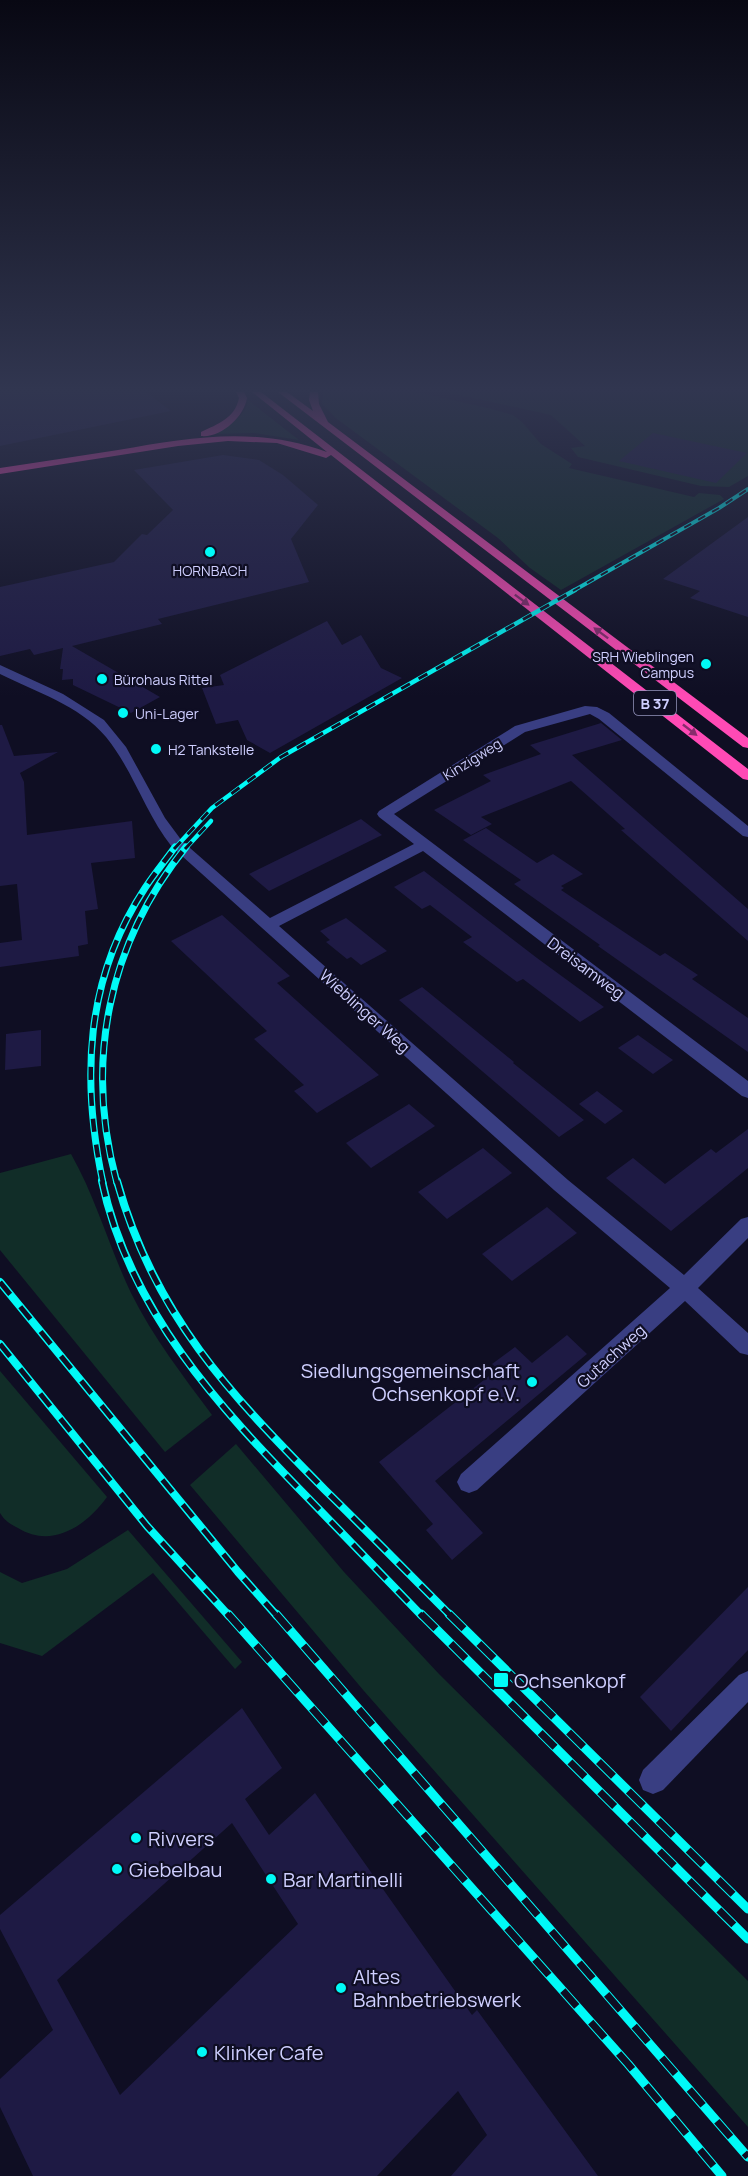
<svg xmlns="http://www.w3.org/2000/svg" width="748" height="2176" font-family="Manrope,sans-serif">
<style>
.green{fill:#112d28}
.building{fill:#1e1a44;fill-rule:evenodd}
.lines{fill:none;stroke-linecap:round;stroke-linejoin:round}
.minor{fill:#393e82;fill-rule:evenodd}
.highway{fill:#ff4ab5;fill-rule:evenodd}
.rail-far4-casing{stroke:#00faf7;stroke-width:4}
.rail-far3-casing{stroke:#00faf7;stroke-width:4.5}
.rail-far2-casing{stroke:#00faf7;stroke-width:7}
.rail-far1-casing{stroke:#00faf7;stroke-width:8}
.rail-casing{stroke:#00faf7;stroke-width:9}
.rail-far4{stroke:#0f0e23;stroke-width:2;stroke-dasharray:8;stroke-linecap:butt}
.rail-far3{stroke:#0f0e23;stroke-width:3;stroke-dasharray:10;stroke-linecap:butt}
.rail-far2{stroke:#0f0e23;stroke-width:4.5;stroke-dasharray:13;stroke-linecap:butt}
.rail-far1{stroke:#0f0e23;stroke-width:5;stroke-dasharray:16;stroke-linecap:butt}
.rail{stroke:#0f0e23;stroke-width:7;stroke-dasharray:21;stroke-linecap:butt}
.oneway{fill:#872c6c}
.poi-dot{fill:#00faf7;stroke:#0f0e23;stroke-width:2}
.labels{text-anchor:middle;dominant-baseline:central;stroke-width:4.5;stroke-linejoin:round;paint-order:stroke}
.far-poi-label{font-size:14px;fill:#cfcfff;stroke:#0f0e23;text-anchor:start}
.far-street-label{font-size:14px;fill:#cfcfff;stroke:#0f0e23}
.shield{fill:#0f0e23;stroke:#9595bd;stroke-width:1.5}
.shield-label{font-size:15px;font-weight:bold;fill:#cfcfff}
.street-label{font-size:16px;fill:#cfcfff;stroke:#0f0e23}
.near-poi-label{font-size:20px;fill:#cfcfff;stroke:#0f0e23;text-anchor:start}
</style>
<rect width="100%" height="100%" fill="#0f0e23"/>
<g class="green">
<polygon points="323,392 416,392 492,409 513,415 522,422 541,444 572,464 569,468 694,497 699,493 720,495 724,499 561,590 530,568 498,538 337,419 322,404"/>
<polygon points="446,392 748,392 748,476 729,487 701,486 578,457 571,448 585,446 551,415"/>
<path d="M248 400 299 440 254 433 212 434C226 426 246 418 248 400Z"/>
<path d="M71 1154C96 1198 109 1247 131 1293 153 1337 183 1376 212 1415L165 1452 0 1250V1173Z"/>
<path d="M0 1371 107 1497C86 1526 52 1549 18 1528 10 1524 5 1521 0 1513Z"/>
<polygon points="236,1444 344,1572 439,1674 748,1981 748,2127 364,1691 190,1485"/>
<polygon points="128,1530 242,1662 235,1669 153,1573 42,1656 0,1643 0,1572 22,1583 67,1569"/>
</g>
<g class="building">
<polygon points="0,392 146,392 171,411 0,446"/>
<polygon points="653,433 747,453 716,483 619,461"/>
<polygon points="223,455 259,460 283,475 318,505 291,539 309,582 158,619 162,624 72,646 160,697 131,713 73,685 73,679 62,680 63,669 60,669 63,648 34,655 30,649 0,656 0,587 114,562 142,534 147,535 173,510 134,470"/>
<polygon points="748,517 748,617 690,598 700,591 663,579"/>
<polygon points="327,621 342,645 361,635 381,668 402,678 270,753 247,740 238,720 216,724 202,688 224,685 220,675"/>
<polygon points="601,723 622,740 572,755 748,909 748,941 621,830 625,829 571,781 481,817 492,824 471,835 434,810 491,781 483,775 541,754 530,745"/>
<polygon points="0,725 2,725 14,756 58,752 20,773 24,782 27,835 132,821 135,858 91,863 98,909 85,911 88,944 78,946 79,956 0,967 0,943 22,940 17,884 0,886"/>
<polygon points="361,819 382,835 269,891 249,874"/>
<polygon points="486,828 537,863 553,854 583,874 561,886 564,888 561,890 660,956 665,953 698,975 692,979 748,1018 748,1052 598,946 600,945 514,884 521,880 463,840"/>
<polygon points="424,871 537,958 604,1007 580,1022 523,979 517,982 463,942 472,937 430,905 422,909 394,887"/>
<polygon points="222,915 290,976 277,983 379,1075 317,1113 294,1091 304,1085 254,1039 267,1031 171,941"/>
<polygon points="346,918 366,934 387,951 361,965 351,957 347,959 326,942 330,940 320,931"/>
<polygon points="422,987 514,1062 513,1063 584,1120 559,1137 399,1000"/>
<polygon points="41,1030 41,1066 5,1070 6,1034"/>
<polygon points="638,1035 673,1060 653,1074 618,1048"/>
<polygon points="597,1091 623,1111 605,1124 579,1104"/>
<polygon points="409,1104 435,1126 371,1168 346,1143"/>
<polygon points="748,1129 748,1168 671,1231 606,1178 633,1158 665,1184 711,1149 716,1153"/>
<polygon points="483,1148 512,1173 447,1219 418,1192"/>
<polygon points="547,1207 577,1233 512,1281 482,1254"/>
<polygon points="567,1335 587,1354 435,1481 483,1533 452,1560 426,1530 433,1524 379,1462 498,1369 492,1364 515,1347 532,1363"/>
<polygon points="748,1587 748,1650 671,1731 640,1697"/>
<path d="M242 1708 282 1768 245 1799 269 1835 315 1793 472 2015 477 2010 598 2176H451L487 2135 458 2091 377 2176H33L0 2107V2079L53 2030 0 1929V1915ZM232 1823 298 1924 120 2095 57 1980Z"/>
</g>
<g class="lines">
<g class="minor">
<path d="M0 665 63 694 104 720 126 747 165 818 182 841 270 918 414 844 379 817 377 814 379 811 515 726 585 706 597 707 609 713 748 826V837L743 836 599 719 590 714 525 732 394 814 748 1081V1098L742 1096 423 851 279 926 568 1180 684 1275 741 1219 748 1217V1238L698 1288 748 1333V1355L740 1353 685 1301 477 1490 469 1493 461 1490 457 1482 461 1474 670 1288 554 1190 172 847C145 813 133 770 106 737 79 705 36 692 0 674Z"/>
<polygon points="748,1671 748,1702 663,1790 653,1794 643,1790 639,1780 643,1770 739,1675"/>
</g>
<g class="highway">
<path d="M236 392H244L247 398C244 417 221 438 201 436V432C218 424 235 418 239 398Z"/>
<path d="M252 392H261L748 769V780L743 779 331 455 326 458 277 443 228 441 178 446 0 474V468C40 462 79 456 118 450 192 437 255 426 327 452Z"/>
<polygon points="278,392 287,392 313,411 309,400 310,392 318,392 319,404 328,422 748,738 748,748 743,747"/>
</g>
<defs>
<polyline id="rail-far4" points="573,591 719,508 748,489"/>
<g id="rail-far3">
<polyline points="174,849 212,808 281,757 575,590"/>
<polyline points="185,849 211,821"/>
</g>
<g id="rail-far2">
<path d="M103 1183C81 1079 85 979 145 888 154 874 165 861 175 847"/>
<path d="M117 1183C84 1063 108 943 186 847"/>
</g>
<g id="rail-far1">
<path d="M102 1181C129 1310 219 1407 308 1498 346 1537 384 1577 422 1616"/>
<path d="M117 1181C154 1315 230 1394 325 1490 367 1531 409 1574 451 1616"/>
<polyline points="0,1282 238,1572 277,1616"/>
<polyline points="0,1344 147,1526 229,1616"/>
</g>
<g id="rail">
<polyline points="228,1614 628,2064 722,2176"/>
<polyline points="276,1614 748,2157"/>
<polyline points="421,1614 748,1939"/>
<polyline points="449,1614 748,1909"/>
</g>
</defs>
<use href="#rail-far4" class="rail-far4-casing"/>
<use href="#rail-far3" class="rail-far3-casing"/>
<use href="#rail-far2" class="rail-far2-casing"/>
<use href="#rail-far1" class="rail-far1-casing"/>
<use href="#rail" class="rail-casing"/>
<use href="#rail-far4" class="rail-far4"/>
<use href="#rail-far3" class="rail-far3"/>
<use href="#rail-far2" class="rail-far2"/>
<use href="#rail-far1" class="rail-far1"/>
<use href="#rail" class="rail"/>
</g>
<defs><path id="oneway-solid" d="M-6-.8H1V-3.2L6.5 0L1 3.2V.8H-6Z" transform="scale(1.5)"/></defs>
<g class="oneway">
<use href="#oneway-solid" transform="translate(522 600) rotate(37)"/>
<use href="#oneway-solid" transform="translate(601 633) rotate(-143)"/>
<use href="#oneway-solid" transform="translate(690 730) rotate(38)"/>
</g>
<linearGradient id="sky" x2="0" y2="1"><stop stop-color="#080813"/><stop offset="0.56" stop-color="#313650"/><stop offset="1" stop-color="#313650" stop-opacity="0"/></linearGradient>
<rect width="748" height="696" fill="url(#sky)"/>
<g class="poi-dot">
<circle cx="210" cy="552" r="6"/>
<circle cx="706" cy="664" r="6"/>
<circle cx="102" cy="679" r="6"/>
<circle cx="123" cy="713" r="6"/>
<circle cx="156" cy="749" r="6"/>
<circle cx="532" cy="1382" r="6"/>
<rect x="493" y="1672" width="16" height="16" rx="3"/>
<circle cx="136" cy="1838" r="6"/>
<circle cx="117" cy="1869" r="6"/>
<circle cx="271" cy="1879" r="6"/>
<circle cx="341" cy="1988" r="6"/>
<circle cx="202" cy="2052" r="6"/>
</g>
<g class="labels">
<g class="far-poi-label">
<text x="210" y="570" text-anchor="middle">HORNBACH</text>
<text x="694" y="656" text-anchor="end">SRH Wieblingen<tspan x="694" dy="16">Campus</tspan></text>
<text x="114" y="679">Bürohaus Rittel</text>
<text x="135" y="713">Uni-Lager</text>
<text x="168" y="749">H2 Tankstelle</text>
</g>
<g class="far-street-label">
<text transform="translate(472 759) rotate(-32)">Kinzigweg</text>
</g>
<rect class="shield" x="634" y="691" width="42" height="24" rx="4.5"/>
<g class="shield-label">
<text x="655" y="703">B 37</text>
</g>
<g class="street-label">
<text transform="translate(586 968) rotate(37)">Dreisamweg</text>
<text transform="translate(365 1011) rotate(42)">Wieblinger Weg</text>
<text transform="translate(611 1356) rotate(-42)">Gutachweg</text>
</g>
<g class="near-poi-label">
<text x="520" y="1370" text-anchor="end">Siedlungsgemeinschaft<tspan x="520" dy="23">Ochsenkopf e.V.</tspan></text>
<text x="514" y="1680">Ochsenkopf</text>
<text x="148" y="1838">Rivvers</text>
<text x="129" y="1869">Giebelbau</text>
<text x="283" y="1879">Bar Martinelli</text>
<text x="353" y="1976">Altes<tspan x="353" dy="23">Bahnbetriebswerk</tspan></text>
<text x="214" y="2052">Klinker Cafe</text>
</g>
</g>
</svg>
